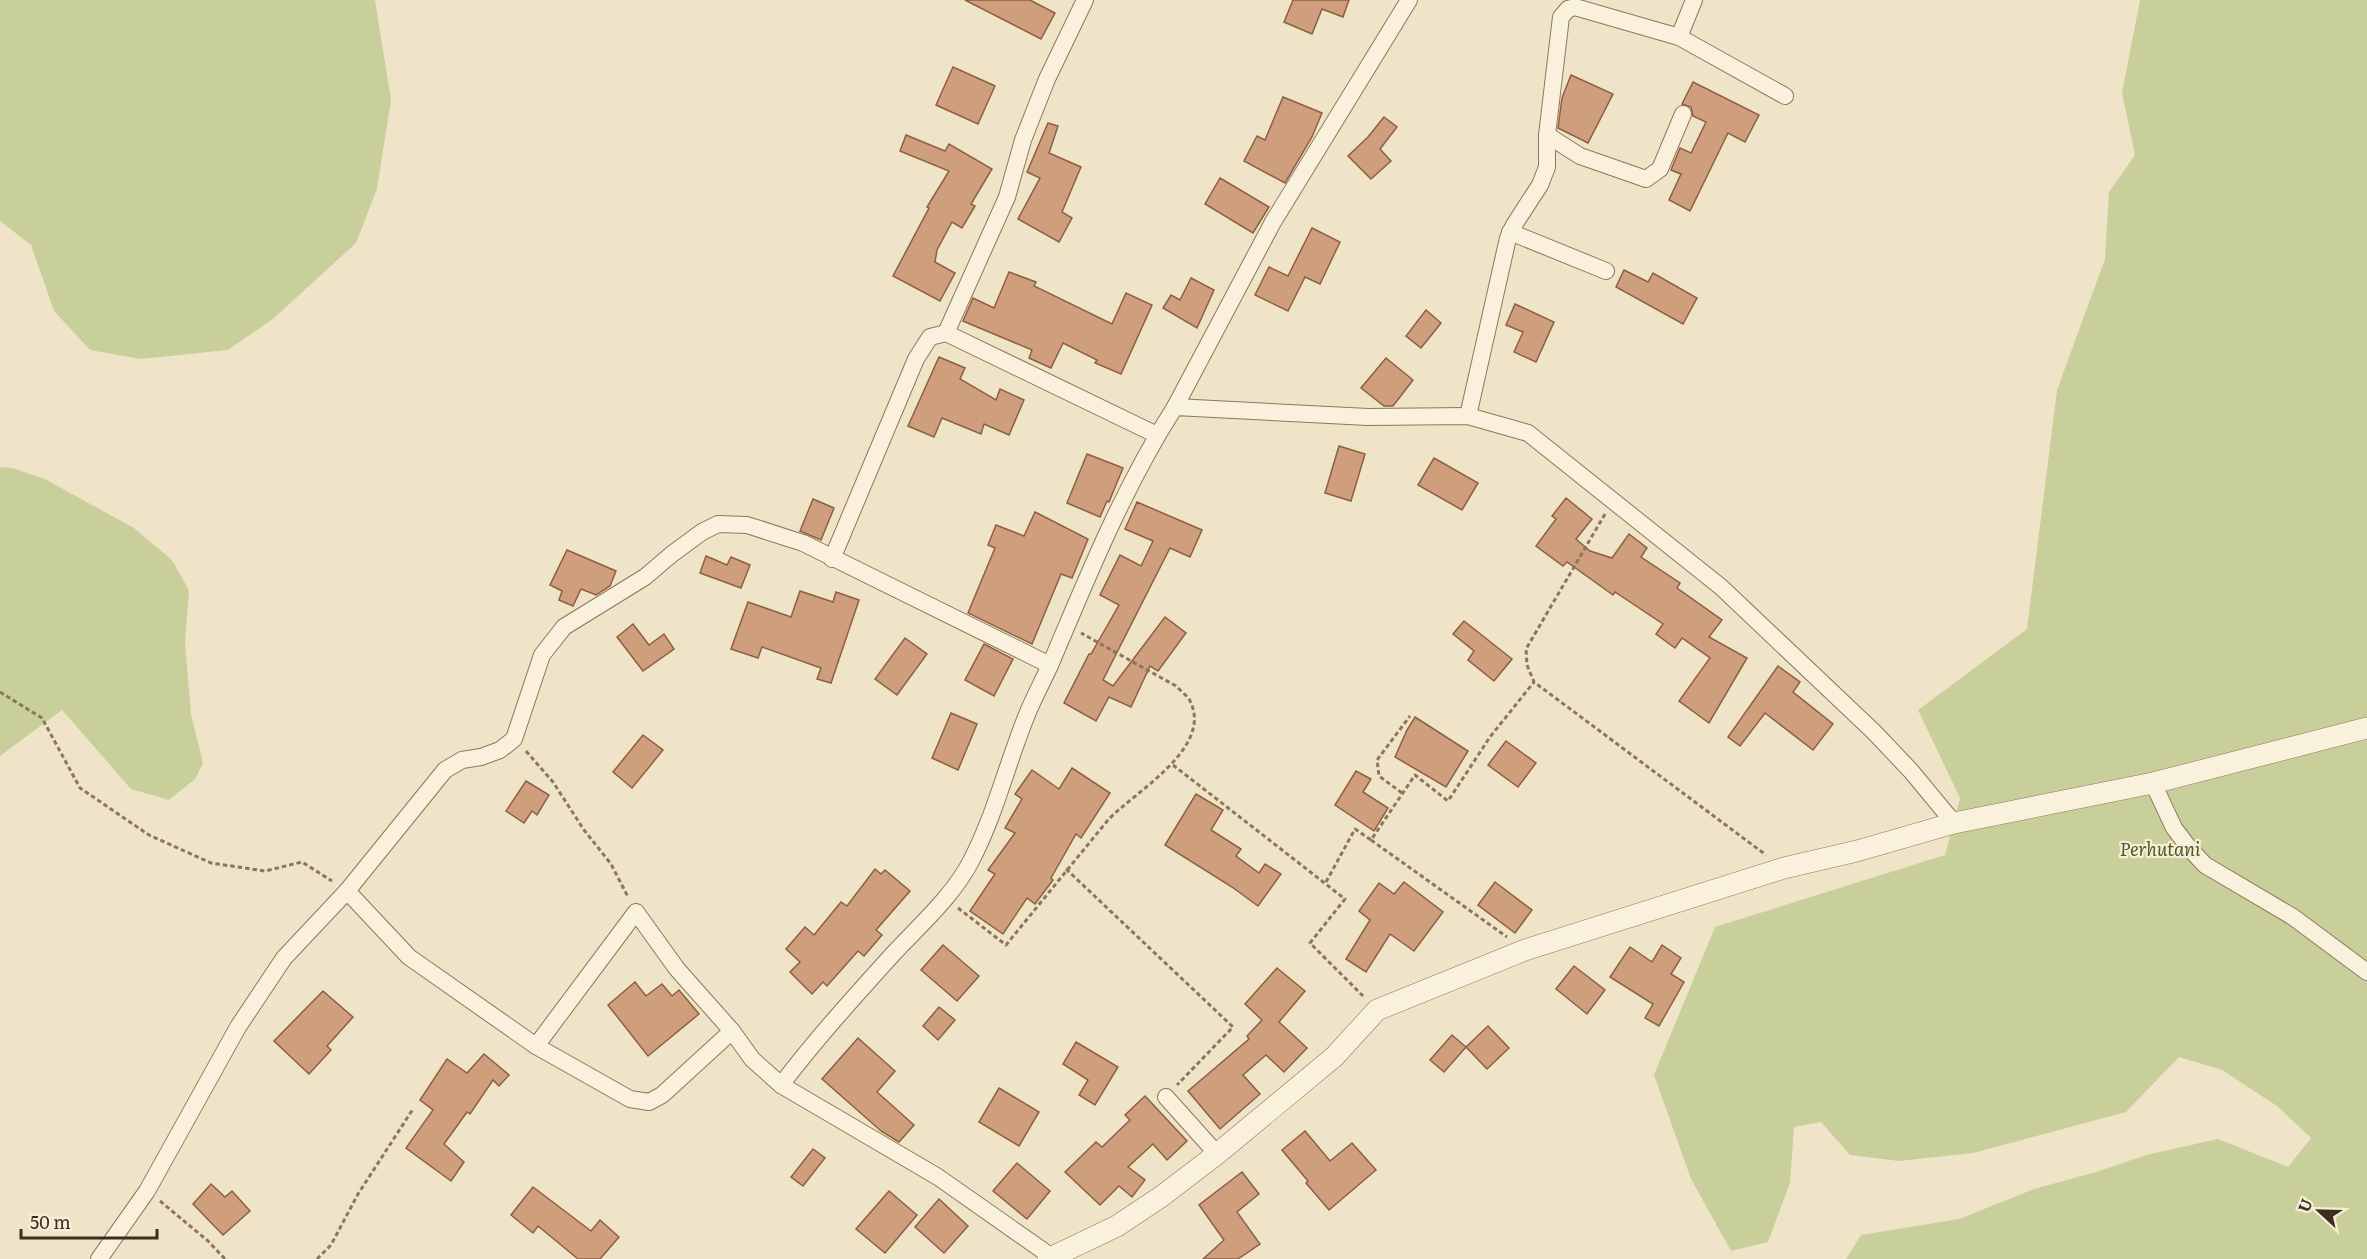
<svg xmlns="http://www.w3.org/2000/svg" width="2367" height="1259" font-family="Literata,serif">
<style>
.green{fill:#c9cf9b}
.building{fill:#cf9f7d;stroke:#8d5f41;stroke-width:1.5}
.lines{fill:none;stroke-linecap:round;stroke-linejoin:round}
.minor-casing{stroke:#8d765c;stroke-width:18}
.tertiary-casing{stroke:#8d765c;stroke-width:22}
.path{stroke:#8d765c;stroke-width:3;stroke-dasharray:4.5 3;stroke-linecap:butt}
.minor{stroke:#faf1dc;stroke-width:16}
.tertiary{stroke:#faf1dc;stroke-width:21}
.labels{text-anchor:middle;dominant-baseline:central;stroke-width:4.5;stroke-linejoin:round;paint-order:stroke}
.park-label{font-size:18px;font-style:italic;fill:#4d5a26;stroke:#f7eed8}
</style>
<rect width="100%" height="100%" fill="#f0e4c8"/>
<g class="green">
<polygon points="0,0 375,0 391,100 377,189 356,243 274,318 228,350 140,359 90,350 54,311 31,245 0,221"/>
<polygon points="2140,0 2367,0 2367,1259 1846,1259 1861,1235 1959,1219 2034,1189 2096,1172 2146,1155 2218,1139 2288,1167 2311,1138 2277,1106 2222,1070 2179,1057 2126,1112 1973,1153 1899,1161 1850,1155 1821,1122 1794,1127 1790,1183 1768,1242 1731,1251 1691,1179 1654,1075 1715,927 1945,855 1960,798 1918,710 2027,629 2057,390 2105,259 2109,192 2135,155 2122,93"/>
<polygon points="0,467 12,468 45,479 134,528 172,560 189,590 185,643 191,714 203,763 195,779 169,800 131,789 62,710 0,756"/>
</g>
<g class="building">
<polygon points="965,0 1030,0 1055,13 1041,39"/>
<polygon points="1293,0 1349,0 1343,17 1322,9 1312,34 1284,22"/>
<polygon points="953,67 995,86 978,124 936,105"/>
<polygon points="1571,75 1613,94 1588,143 1558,128 1562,98"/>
<polygon points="1693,82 1759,115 1745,142 1728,133 1690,211 1669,200 1681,174 1671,170 1680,148 1691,153 1706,122 1693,116 1691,107 1682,104"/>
<polygon points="1283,97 1322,113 1312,137 1285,183 1244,161 1257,136 1265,140"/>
<polygon points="1384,117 1397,127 1380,149 1391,161 1371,179 1348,156 1368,137"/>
<polygon points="1048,123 1058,126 1049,153 1081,167 1062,212 1072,218 1059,242 1018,219 1040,178 1027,172"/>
<polygon points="906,135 945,151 949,144 992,169 971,204 975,206 962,228 952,222 937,250 935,262 955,273 940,301 893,276 929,208 927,207 949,171 900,151"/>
<polygon points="1220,178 1269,207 1253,233 1205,204"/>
<polygon points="1312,228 1340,242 1320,284 1305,277 1288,311 1255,295 1269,267 1288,276"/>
<polygon points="1624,270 1648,282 1653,273 1697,298 1683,324 1616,287"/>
<polygon points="1009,272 1036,282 1034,286 1112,324 1126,293 1152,305 1121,374 1095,363 1097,360 1063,343 1051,368 1029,358 1032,350 963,321 973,298 994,308"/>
<polygon points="1191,278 1214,290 1197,328 1163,308 1171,295 1180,300"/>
<polygon points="1515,304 1554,322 1536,362 1514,352 1523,332 1506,325"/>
<polygon points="1426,310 1441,323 1421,348 1406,336"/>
<polygon points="939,357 965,368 960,379 996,400 1000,389 1024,400 1009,435 984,424 981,434 942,418 934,437 908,426"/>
<polygon points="1386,358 1413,380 1393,406 1384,406 1361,388"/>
<polygon points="1339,446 1365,454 1351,501 1325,493"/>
<polygon points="1087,454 1123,468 1109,502 1107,501 1100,517 1067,503"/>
<polygon points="1434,458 1478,483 1462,510 1418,485"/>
<polygon points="1566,498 1592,519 1576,539 1590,551 1612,558 1629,534 1647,548 1641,557 1680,583 1677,588 1722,620 1709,637 1747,658 1709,723 1679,701 1710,658 1682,638 1675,648 1656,634 1663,624 1615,592 1613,595 1567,562 1563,566 1536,546 1556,519 1552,516"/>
<polygon points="813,499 834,508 821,540 800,531"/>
<polygon points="1137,502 1202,530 1190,557 1170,548 1103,680 1113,686 1165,617 1186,633 1158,671 1150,666 1131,707 1109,697 1096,721 1064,703 1089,654 1091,654 1119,605 1100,595 1120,555 1141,566 1153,541 1125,529"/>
<polygon points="1035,512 1088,539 1072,578 1061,574 1032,644 968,613 995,548 988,545 996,525 1024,536"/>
<polygon points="567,550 616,571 610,586 596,595 581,589 573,606 559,600 562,591 550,585"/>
<polygon points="706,556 727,565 731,557 750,565 741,588 700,573"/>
<polygon points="800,591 833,602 836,592 859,600 831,683 817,679 821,668 762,647 758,658 731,649 748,602 791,617"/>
<polygon points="1464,621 1512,659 1494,681 1468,660 1474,651 1453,634"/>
<polygon points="633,624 649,645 664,634 674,649 643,671 617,637"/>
<polygon points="905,638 927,654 897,695 875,679"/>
<polygon points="984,644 1013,659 994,696 965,680"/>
<polygon points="1778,666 1800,682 1793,692 1833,724 1813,750 1765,713 1740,746 1728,737"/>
<polygon points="951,713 977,724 958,770 932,758"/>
<polygon points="1415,717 1468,751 1446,787 1395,757 1407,730"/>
<polygon points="643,735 663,750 632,788 613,772"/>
<polygon points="1506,741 1536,763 1518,787 1488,765"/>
<polygon points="1072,768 1110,793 1081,838 1076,834 1051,878 1053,880 1035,904 1027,898 1003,934 970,911 995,874 988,870 1015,833 1005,828 1022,799 1015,794 1032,770 1059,789"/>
<polygon points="1356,771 1371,779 1363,792 1388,808 1374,831 1335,805"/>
<polygon points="526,781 549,795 537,815 532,811 524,823 506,811"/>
<polygon points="1196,794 1223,810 1211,830 1241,849 1236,856 1259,873 1265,864 1281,874 1258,906 1232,887 1165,845"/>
<polygon points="875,869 881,874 885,870 910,891 876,930 882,935 864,956 858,951 827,986 823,982 812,994 790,972 800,962 786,949 805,927 814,935 841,902 847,906"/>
<polygon points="1404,882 1443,912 1414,951 1390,934 1366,972 1346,959 1370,920 1359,911 1379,883 1394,894"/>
<polygon points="1495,882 1532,910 1515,933 1478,905"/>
<polygon points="943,945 979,976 957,1001 921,970"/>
<polygon points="1662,945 1681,958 1671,974 1684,982 1659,1026 1645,1018 1653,1004 1610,977 1630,947 1652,962"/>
<polygon points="1574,966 1605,990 1587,1014 1556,989"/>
<polygon points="1277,968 1305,991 1279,1022 1307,1048 1284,1072 1266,1055 1243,1075 1260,1094 1220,1129 1188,1091 1249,1039 1247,1036 1262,1020 1245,1004"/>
<polygon points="635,982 646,996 662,984 672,996 679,990 699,1014 648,1056 608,1005"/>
<polygon points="323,991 353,1017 327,1046 331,1050 309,1074 274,1041"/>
<polygon points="939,1007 955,1020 938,1040 923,1026"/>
<polygon points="1488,1026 1509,1048 1487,1069 1466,1047"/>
<polygon points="1452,1035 1466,1047 1444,1072 1430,1060"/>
<polygon points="858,1038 895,1071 877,1092 914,1125 899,1142 881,1131 822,1079"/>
<polygon points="1076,1042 1118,1067 1095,1105 1079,1095 1088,1080 1063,1064"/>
<polygon points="484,1054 509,1075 499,1086 493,1080 470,1114 467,1112 444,1144 464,1162 451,1181 406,1148 433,1110 420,1100 447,1059 467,1073"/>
<polygon points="999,1088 1039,1112 1019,1146 979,1122"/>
<polygon points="1145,1096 1187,1141 1167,1160 1153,1144 1128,1167 1145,1180 1132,1197 1119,1186 1100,1205 1065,1172 1096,1142 1102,1147 1130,1120 1125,1115"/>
<polygon points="1305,1131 1330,1161 1352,1143 1376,1170 1329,1210 1306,1183 1308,1181 1282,1150"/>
<polygon points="813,1149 825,1158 803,1186 791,1177"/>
<polygon points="1017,1163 1050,1191 1027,1219 993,1191"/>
<polygon points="1242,1172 1259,1194 1237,1212 1260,1244 1238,1259 1203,1259 1224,1240 1199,1205"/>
<polygon points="211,1184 225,1197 232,1191 250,1211 223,1235 193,1204"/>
<polygon points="533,1187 591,1231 600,1220 619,1237 600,1259 578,1259 538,1226 533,1233 511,1215"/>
<polygon points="889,1191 917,1215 885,1253 856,1229"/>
<polygon points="939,1199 968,1226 944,1253 915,1227"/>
</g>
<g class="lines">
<defs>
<g id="minor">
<polyline points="1085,0 1047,79 1023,140 1007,197 946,333 1157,435"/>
<polyline points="1679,37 1785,96"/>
<polyline points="1547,135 1580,156 1646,179 1660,169 1683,114"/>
<polyline points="1510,232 1606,271"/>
<polyline points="1175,407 1273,222 1409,0"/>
<polyline points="1468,416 1508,238 1514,225 1540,185 1547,167 1547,135 1561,17 1568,9 1575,7 1679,37 1694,0"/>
<polyline points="832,559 916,359 930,337 946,333"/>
<polyline points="2153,783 2174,828 2190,849 2205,865 2293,917 2367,972"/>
<polyline points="347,891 409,957 536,1046 630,1099 649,1102 662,1095 732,1031"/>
<polyline points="536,1046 636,912 677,969 732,1031 752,1059 781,1085"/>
<polyline points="1166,1097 1217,1154"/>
<path d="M1052 1257 938 1177 781 1085C816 1039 854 997 893 954 920 925 953 896 971 861 995 815 1007 764 1026 717 1033 699 1043 681 1051 663 1088 576 1123 488 1175 407L1368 417 1468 416 1528 433 1721 587 1874 732 1911 771 1954 823"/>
<polyline points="99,1259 147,1191 238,1027 284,958 347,891 445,770 462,760 481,757 500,750 514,739 542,655 564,627 645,577 672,554 702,532 718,524 747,525 803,543 1050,665"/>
</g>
<polyline id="tertiary" points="1048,1259 1117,1226 1162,1196 1217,1154 1334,1057 1377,1010 1525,950 1784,868 1857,851 1954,823 2153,783 2367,728"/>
</defs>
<use href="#minor" class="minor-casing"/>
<use href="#tertiary" class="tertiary-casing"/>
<g class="path">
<polyline points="1605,514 1526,649 1527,665 1534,682 1766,855"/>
<polyline points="0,692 42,718 80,788 149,835 211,863 265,871 302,862 332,881"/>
<polyline points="526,751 553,782 584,830 611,864 628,897"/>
<polyline points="1173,765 1345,899 1310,943 1363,996"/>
<polyline points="1402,793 1379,776 1377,760 1410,716"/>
<polyline points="1371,840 1507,937"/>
<polyline points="1066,869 1233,1027 1177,1085"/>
<polyline points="1326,882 1355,829 1371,840 1415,775 1448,801 1490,737 1534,682"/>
<path d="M958 908 1006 945 1108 820C1134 792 1216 747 1189 699 1186 695 1180 690 1176 686L1081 633"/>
<polyline points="160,1201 208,1241 225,1259"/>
<polyline points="317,1259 331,1245 358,1194 413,1109"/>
</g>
<use href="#minor" class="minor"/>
<use href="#tertiary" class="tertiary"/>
</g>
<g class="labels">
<g class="park-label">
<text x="2160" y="848">Perhutani</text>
</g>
</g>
<g transform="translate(2319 1211) rotate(292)" stroke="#f7eed8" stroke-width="4.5" paint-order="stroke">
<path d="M0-4.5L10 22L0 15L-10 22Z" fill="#3d2e20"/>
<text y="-9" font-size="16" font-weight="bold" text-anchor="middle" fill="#3d2e20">U</text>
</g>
<path d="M21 1229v9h136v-9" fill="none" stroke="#3d2e20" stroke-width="3"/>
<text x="30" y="1229" font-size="18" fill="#3d2e20" stroke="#f7eed8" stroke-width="4.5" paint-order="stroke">50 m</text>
</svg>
